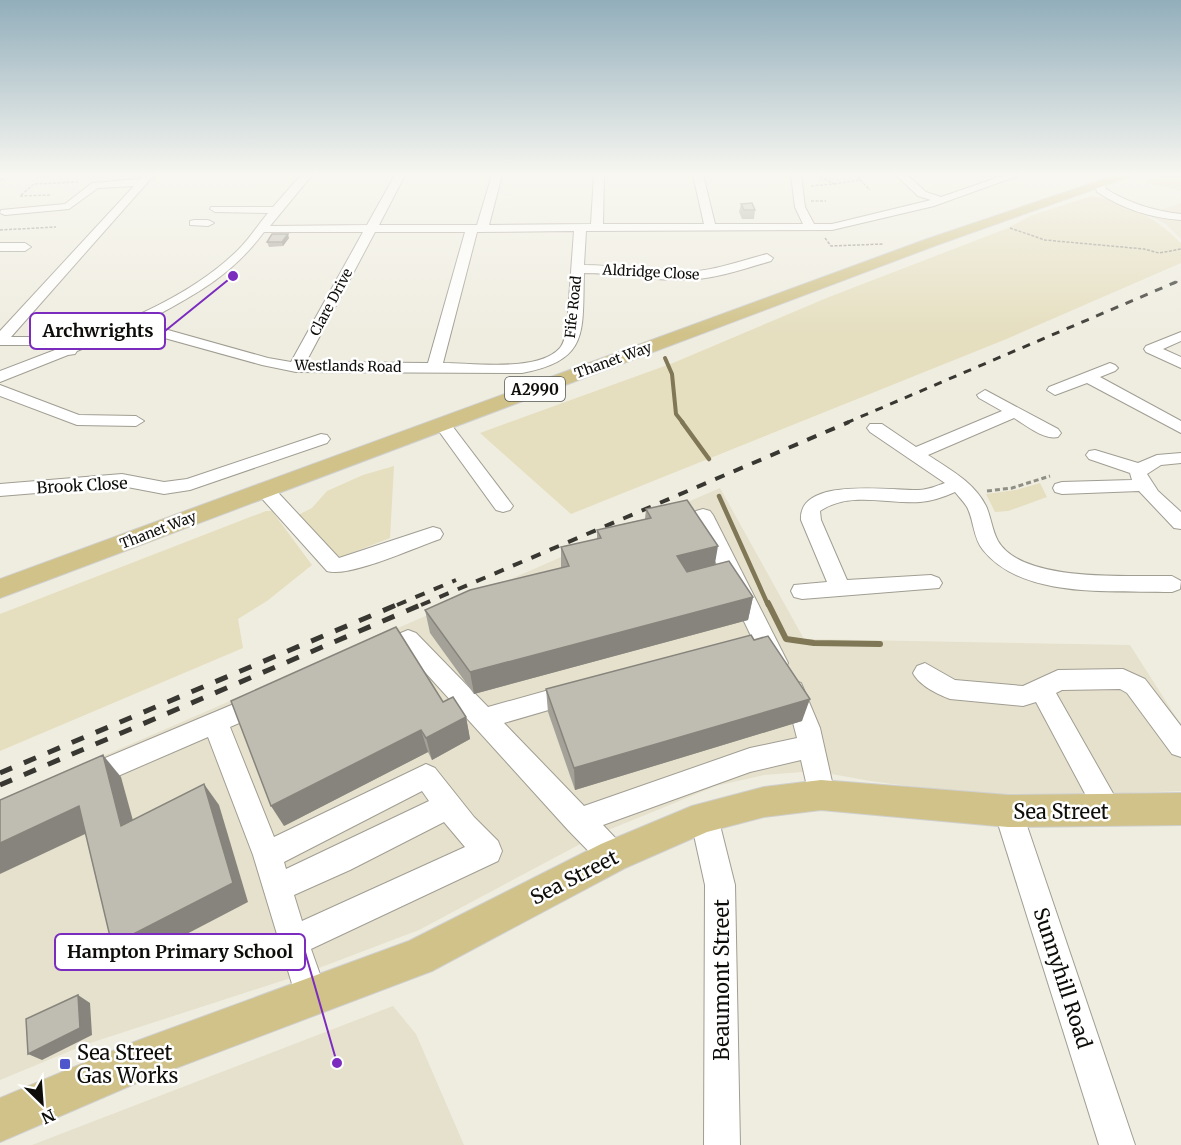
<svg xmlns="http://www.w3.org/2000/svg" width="1181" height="1145" font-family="Merriweather,serif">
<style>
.built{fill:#e6e1cd}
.green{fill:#e5debf}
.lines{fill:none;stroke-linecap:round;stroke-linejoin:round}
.stream-far2{stroke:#807756;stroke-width:4}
.stream-far1{stroke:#807756;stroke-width:4.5}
.stream{stroke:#807756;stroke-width:6}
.minor-casing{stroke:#a09d92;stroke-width:2}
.major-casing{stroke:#cfcfce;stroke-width:2}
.path-far1{stroke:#908f86;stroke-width:1.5;stroke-dasharray:3 1.5;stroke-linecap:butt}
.path{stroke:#908f86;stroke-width:3;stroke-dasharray:5 3;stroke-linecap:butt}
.minor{fill:#fff;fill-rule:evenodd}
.major{fill:#d0c289;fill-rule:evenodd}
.rail-far3{stroke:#383731;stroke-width:2;stroke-dasharray:6 6;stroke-linecap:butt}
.rail-far2{stroke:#383731;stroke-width:3;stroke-dasharray:8 8;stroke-linecap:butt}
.rail-far1{stroke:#383731;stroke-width:4;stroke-dasharray:10 10;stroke-linecap:butt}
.rail{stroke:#383731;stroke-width:5;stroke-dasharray:13 13;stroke-linecap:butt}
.wall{fill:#a4a298}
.shaded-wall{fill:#86847c}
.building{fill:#bfbcb1;stroke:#86847c;stroke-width:1.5}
.poi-dot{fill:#4f56cc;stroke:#fff;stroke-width:2}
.labels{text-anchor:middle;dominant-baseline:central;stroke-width:5;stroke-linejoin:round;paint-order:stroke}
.far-street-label{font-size:14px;fill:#0e0d09;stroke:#fff}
.shield{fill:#fff;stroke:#565653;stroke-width:1.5}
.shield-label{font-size:15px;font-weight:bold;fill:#0e0d09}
.street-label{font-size:16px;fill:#0e0d09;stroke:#fff}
.near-street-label{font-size:20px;fill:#0e0d09;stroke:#fff}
.near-poi-label{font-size:20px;fill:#0e0d09;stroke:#fff;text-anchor:start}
.leader{fill:none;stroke:#7b2cbf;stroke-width:2}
.callout-dot{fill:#7b2cbf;stroke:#fff;stroke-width:2}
.callout{fill:#fff;stroke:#7b2cbf;stroke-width:2}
.callout-label{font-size:18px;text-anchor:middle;font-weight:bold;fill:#0e0d09}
</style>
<rect width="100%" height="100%" fill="#efede0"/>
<g class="built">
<polygon points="1181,203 1181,239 1166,224 1150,216 1160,210"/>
<polygon points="720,488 804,639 1130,645 1181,725 1181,791 1051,796 952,792 870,781 815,771 764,775 716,786 601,833 419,930 303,974 87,1044 0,1080 0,801"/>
<polygon points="393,1006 416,1034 464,1145 32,1145"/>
</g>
<g class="green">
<polygon points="1166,175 1181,175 1181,191 1145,182"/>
<path d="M1092 196C1126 201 1156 218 1181 243V263L1004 340 571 514 480 433 673 363 829 297 1008 228 1030 216Z"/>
<polygon points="394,466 390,538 341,557 331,552 298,515 312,508 327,491 363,475"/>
<polygon points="1040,483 1047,497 1008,511 995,512 986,494 1016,490"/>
<polygon points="266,511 272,511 312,565 267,601 238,619 243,648 0,751 0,614"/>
</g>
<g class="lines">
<polyline class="stream-far2" points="665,358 672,374 676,414 683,423"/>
<g class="stream-far1">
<polyline points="682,422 709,459"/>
<polyline points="719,496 768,605"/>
</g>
<polyline class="stream" points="768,603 786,639 814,643 880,644"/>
<defs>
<g id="minor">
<polygon points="0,175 8,175 0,180"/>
<path d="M143 175H154L11 337H48L68 344C127 321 193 295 239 249 250 238 258 225 268 213L215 212 210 209 211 207H273L301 175H312L270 226 367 225 395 175H405L379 225H477L492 175H502L489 225 591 224 594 175H604L603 224H704L693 175H703L715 224H803L795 207 791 175H801L805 207 814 224H832L931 200 918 196 896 175H907L926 192 941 197 1005 175H1020L934 206 832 230 586 231 584 265C618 265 652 273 686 272 714 271 740 261 767 254L773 258 771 261C744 269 715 279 686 280 652 281 618 273 584 273 582 332 590 360 522 373L296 372 262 365 132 329 77 351 75 354 68 355 0 382V371L55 350 46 345H0V331L134 186 98 188 69 209 5 215 0 213 1 210 65 204 92 183 140 179ZM574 231 567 327C565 334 565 343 559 349 537 372 473 363 443 363L477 232ZM264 232H363L291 362 268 358 143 323C192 296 230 278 264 232ZM375 232H465L428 363 306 362Z"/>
<path d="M1100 181 1104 182 1106 189C1129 203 1154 211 1181 214V220C1151 218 1123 209 1097 192L1095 184Z"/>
<polygon points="194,220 208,220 214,223 208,226 190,225 190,221"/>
<polygon points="0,243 25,243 31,247 25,251 0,251"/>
<polygon points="1181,332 1181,341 1163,349 1181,357 1181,368 1146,352 1144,349 1146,346"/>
<polygon points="1110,363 1115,365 1118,368 1115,371 1100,377 1181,421 1181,433 1087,383 1055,395 1047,390 1049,387"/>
<polygon points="0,385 79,415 136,416 144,421 136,426 77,425 0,396"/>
<path d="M985 390 1058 429 1061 433 1058 437C1043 440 1026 425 1014 418L928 455C949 469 974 482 986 506 991 517 992 530 998 541 1022 583 1129 575 1172 576L1181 581 1180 589 1172 592C1114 590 1023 600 983 550 973 538 974 520 967 507 964 502 959 497 955 492 944 497 932 501 920 502 886 504 850 491 820 511L821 520 847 580 931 575 939 578 942 583 939 588 802 599 794 597 791 591 794 585 827 582 801 520C798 476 891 491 918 490 928 490 936 486 945 483L870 432 867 428 870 424H882L916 447 1002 411 979 398 977 395Z"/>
<polygon points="441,418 447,419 510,502 513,506 510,510 503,512 496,510 433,423"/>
<polygon points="321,434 327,435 330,439 327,443 190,490 164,494 122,486 0,496 0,484 122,474 164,482 187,479"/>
<polygon points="1095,450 1138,463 1157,455 1181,453 1181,463 1161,465 1147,474 1158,491 1181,512 1181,529 1174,528 1139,491 1062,494 1055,492 1053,488 1055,484 1062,482 1132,480 1130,473 1089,459 1086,455 1089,451"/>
<path d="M264 483 271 485 339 558 433 527 440 529 443 534 440 539C416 547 349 578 327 571L257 493 255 489 257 485Z"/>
<polygon points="703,509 710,511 713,515 788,663 784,670 776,672 768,670 764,663 693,515 696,511"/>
<polygon points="408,630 416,633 488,707 574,683 583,686 586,693 583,700 504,723 584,806 750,748 797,738 791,715 780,690 783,683 792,680 801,683 820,728 835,795 831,804 821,807 811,804 801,760 750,772 603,825 623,846 627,856 623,866 613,870 603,866 568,830 405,650 380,660 372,657 368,651 372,645"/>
<path d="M925 663 955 680 1023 686 1058 670 1123 669 1145 679 1181 726V757L1172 754 1127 693 1120 689 1062 690 1056 693 1123 811 1119 820 1109 824 1099 820 1036 702 1023 706 950 699C937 694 919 685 913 673L917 666Z"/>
<path d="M260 693 269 696 272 703 269 710 230 727 274 837 426 764 435 768 474 817 498 841 502 851 498 861 311 949 328 997 324 1009 312 1013 300 1009 296 997 253 855 208 737 88 789 79 785 75 777 79 769ZM422 791 429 801 286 869 284 862ZM444 822 465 847 302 921 294 895 350 870Z"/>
<polygon points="1008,798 1018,802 1022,811 1135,1145 1099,1145 994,811 998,802"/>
<polygon points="704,804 714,808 718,817 735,885 740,1145 704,1145 705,885 690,817 694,808"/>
</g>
<g id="major">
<polygon points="1116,175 1134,175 937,245 0,598 0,579 927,239"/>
<polygon points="821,780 1008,795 1181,793 1181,825 1008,827 821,810 764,817 707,832 625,868 432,971 139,1082 0,1142 0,1098 134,1042 409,941 601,844 692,806 764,787"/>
</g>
</defs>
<use href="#minor" class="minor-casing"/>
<use href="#major" class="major-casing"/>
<g class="path-far1">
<polyline points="860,180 870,190"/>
<polyline points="834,184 860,180 856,175"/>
<polyline points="811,186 834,184 816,175"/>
<polyline points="50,195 20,196 34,184 78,182"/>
<polyline points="811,201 826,201"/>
<polyline points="1010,228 1045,240 1144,249 1159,253 1181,249"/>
<polyline points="0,230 56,227"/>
<polyline points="825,238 831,246 883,244"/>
</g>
<polyline class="path" points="987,491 1012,488 1050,476"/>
<use href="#minor" class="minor"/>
<use href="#major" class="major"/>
<polyline class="rail-far3" points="1172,284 1181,280"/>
<polyline class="rail-far2" points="846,423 1176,282"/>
<g class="rail-far1">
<polyline points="397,605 456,580"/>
<polyline points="421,605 849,422"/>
</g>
<g class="rail">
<polyline points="0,773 401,603"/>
<polyline points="0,785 425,603"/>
</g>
</g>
<g class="wall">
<polygon points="741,204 755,210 754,219 742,219 739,212"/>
<polygon points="289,238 283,246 269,247 267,242"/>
<polygon points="646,509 715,565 753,597 748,620 474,694 430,633 425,610 561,568 561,547 597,539 597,530 645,519"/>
<polygon points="546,689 802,721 575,790 548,712"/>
<polygon points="443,702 466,717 470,739 432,760 428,752 284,826"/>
</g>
<g class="shaded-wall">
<polygon points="288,234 289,238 283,246 282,242"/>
<polygon points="718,546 714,569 675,579 677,556"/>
<polygon points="753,597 748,620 474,694 470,672"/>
<polygon points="810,699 802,721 575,790 574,768"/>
<polygon points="466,717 470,739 432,760 426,738"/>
<polygon points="421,730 428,752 284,826 271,806"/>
<polygon points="103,755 121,777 140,846 121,826"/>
<polygon points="204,784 219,805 248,902 133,962 112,945"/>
<polygon points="79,806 100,827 0,874 0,843"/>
<polygon points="78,995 90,1003 92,1035 42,1060 28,1054"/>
</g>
<g class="building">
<polygon points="752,203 755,210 744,210 741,204"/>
<polygon points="272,234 288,234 282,242 267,242"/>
<polygon points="687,500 718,546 677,556 687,572 729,561 753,597 470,672 425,610 470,590 569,566 561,547 601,538 597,530 651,518 646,509"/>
<polygon points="396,627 443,702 453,697 466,717 426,738 421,730 271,806 231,701"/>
<polygon points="751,635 754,640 768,636 810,699 574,768 546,689"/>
<polygon points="103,755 121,826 204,784 233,883 112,945 79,806 0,843 0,800"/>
<polygon points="78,995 80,1028 28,1054 26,1019"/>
</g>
<linearGradient id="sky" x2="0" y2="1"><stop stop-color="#92aebb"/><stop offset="0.52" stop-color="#f8f7f1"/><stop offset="1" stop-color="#f8f7f1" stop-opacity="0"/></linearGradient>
<rect width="1181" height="335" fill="url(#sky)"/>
<rect class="poi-dot" x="59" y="1058" width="12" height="12" rx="3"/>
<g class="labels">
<g class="far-street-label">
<text transform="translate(651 272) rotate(3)">Aldridge Close</text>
<text transform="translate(331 302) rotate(-62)">Clare Drive</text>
<text transform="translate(573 307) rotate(-84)">Fife Road</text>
<text transform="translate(613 360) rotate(-20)">Thanet Way</text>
<text transform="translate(348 366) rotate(1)">Westlands Road</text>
<text transform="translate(158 530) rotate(-21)">Thanet Way</text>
</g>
<rect class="shield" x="505" y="377" width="60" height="24" rx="4.5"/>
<g class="shield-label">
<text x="535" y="389">A2990</text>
</g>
<g class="street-label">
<text transform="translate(82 485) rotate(-3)">Brook Close</text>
</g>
<g class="near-street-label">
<text x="1061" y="811">Sea Street</text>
<text transform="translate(574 877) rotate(-27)">Sea Street</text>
<text transform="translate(1063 978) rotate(72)">Sunnyhill Road</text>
<text transform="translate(721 980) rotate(-90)">Beaumont Street</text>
</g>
<g class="near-poi-label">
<text x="77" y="1052">Sea Street<tspan x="77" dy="23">Gas Works</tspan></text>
</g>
</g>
<path class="leader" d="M233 276L165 331M337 1063L305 952"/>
<g class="callout-dot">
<circle cx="233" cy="276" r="6"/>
<circle cx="337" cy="1063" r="6"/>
</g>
<g class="callout">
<rect x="30" y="313" width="135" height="36" rx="6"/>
<rect x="55" y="934" width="250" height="36" rx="6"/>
</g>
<g class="callout-label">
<text x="98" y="337">Archwrights</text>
<text x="180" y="958">Hampton Primary School</text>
</g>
<g transform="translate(42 1103) rotate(155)" stroke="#ffffff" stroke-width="4.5" paint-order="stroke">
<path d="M0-4.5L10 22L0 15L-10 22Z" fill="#0e0d09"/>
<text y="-9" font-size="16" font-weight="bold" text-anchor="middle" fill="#0e0d09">N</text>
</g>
</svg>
